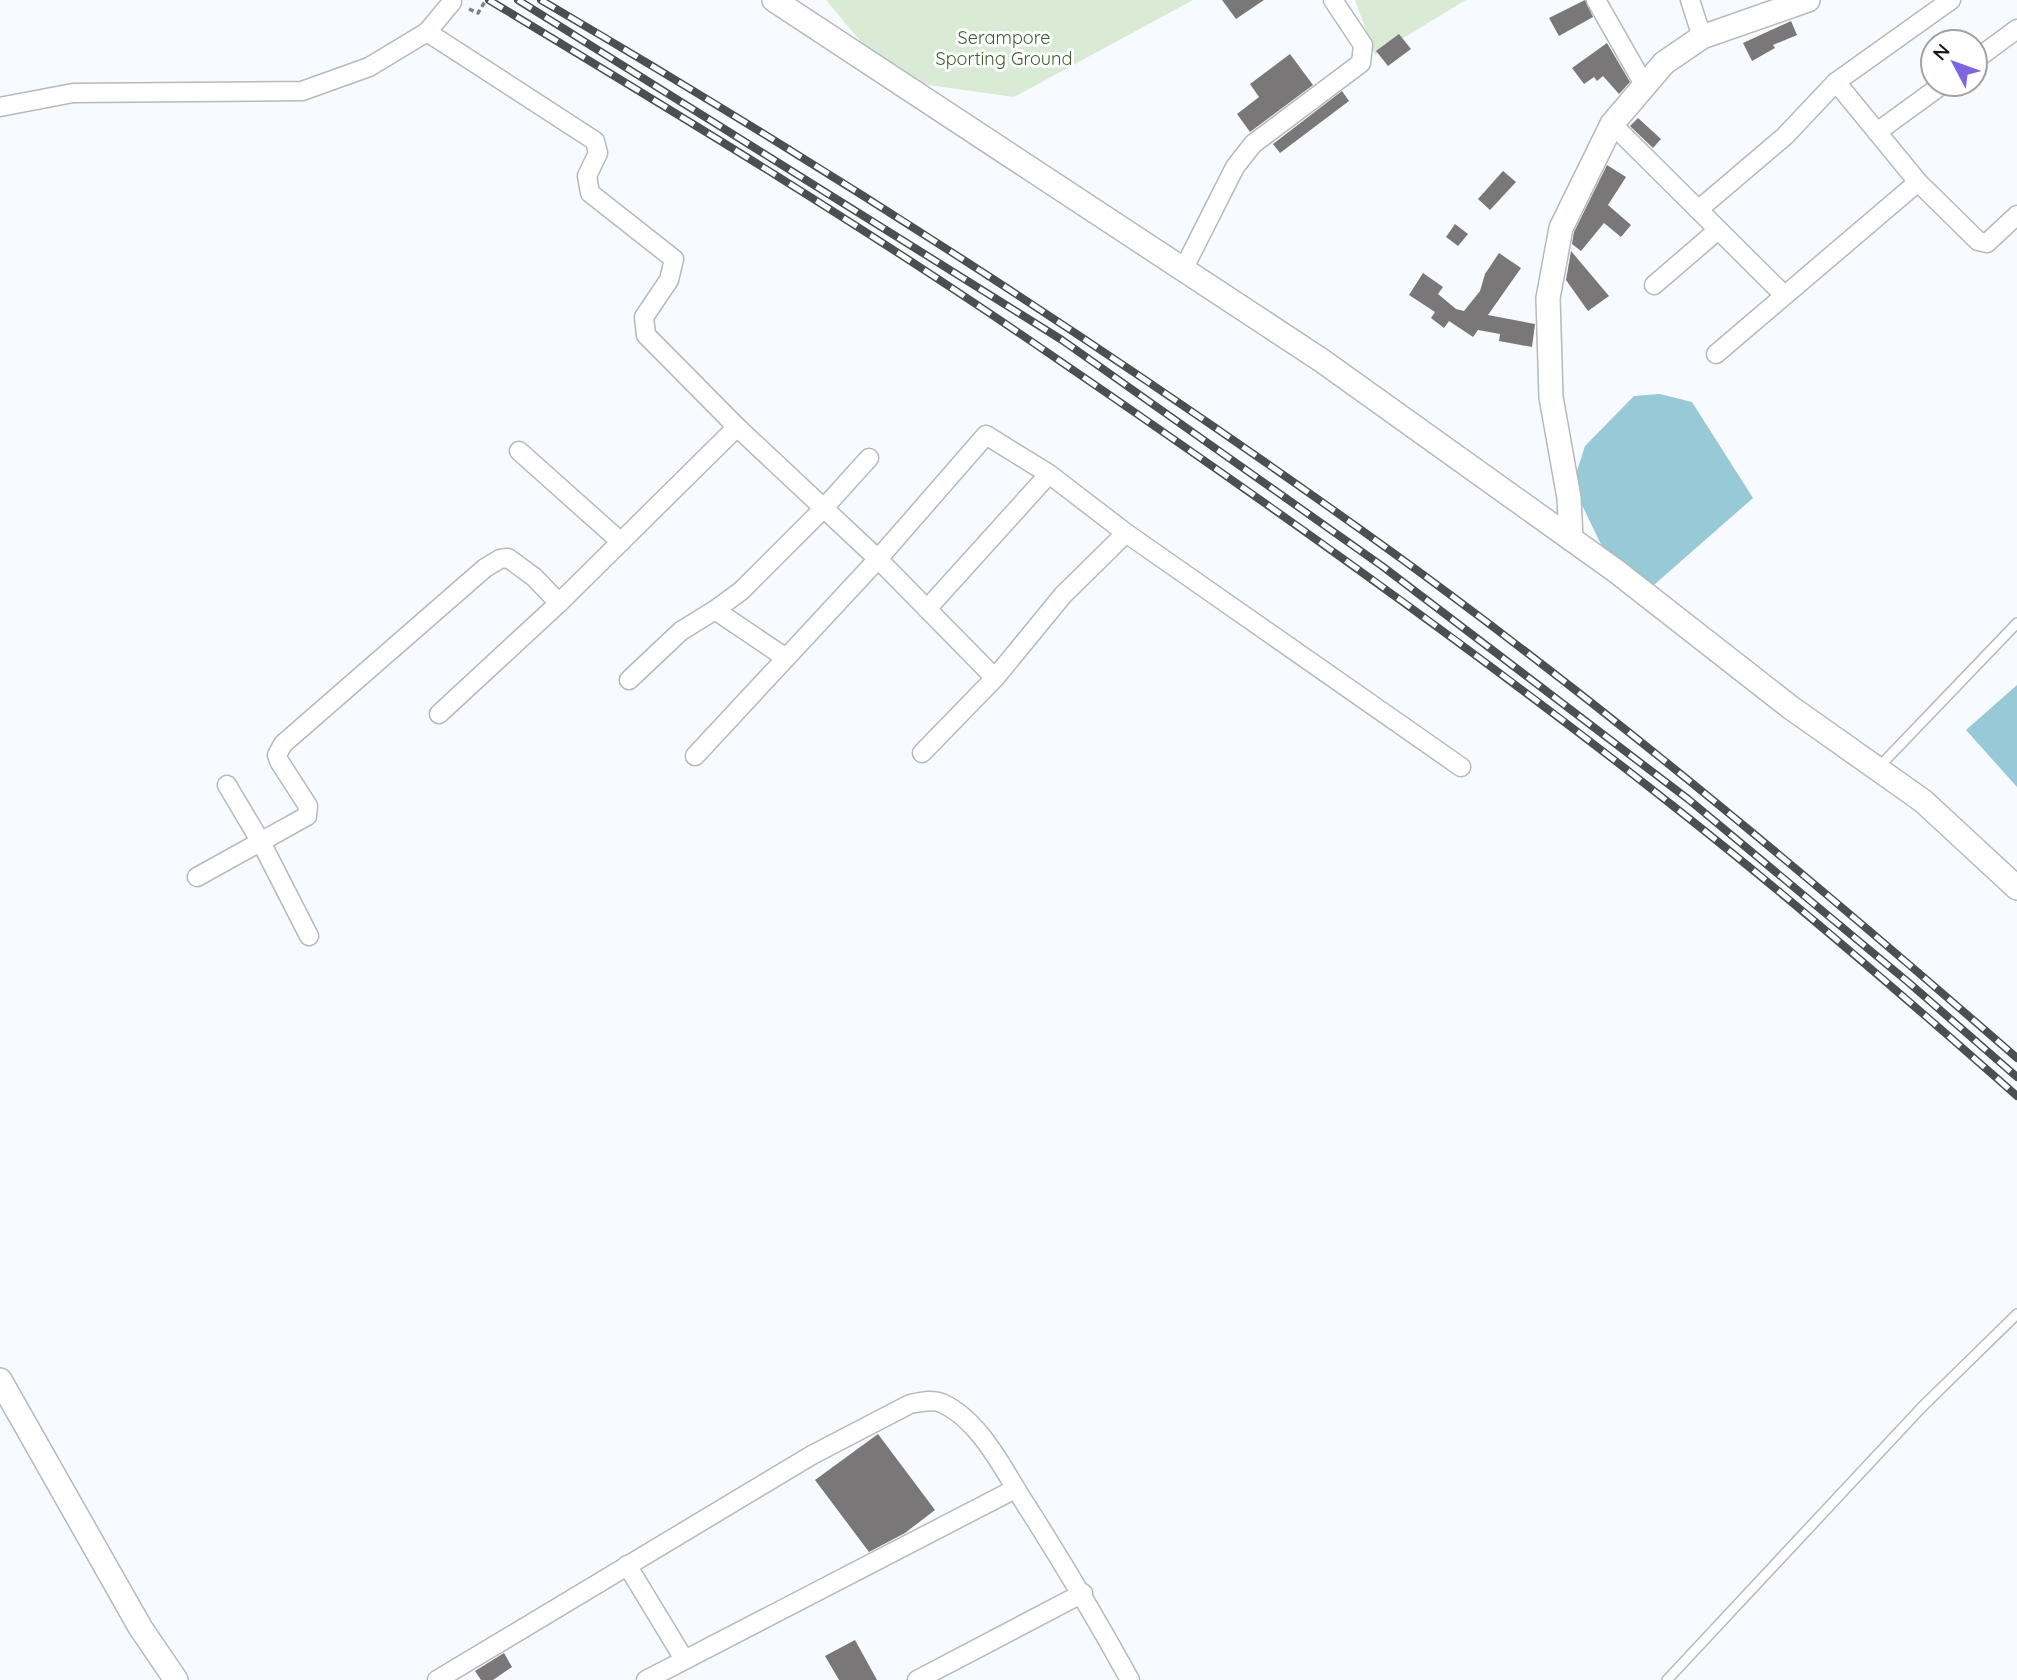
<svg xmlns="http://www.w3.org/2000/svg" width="2017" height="1680" font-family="Quicksand,sans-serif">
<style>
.green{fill:#d9ebd4}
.water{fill:#97c9d7}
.building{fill:#7a7779}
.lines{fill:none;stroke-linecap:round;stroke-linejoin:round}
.service-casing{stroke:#b6b9bd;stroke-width:12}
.minor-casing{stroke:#b6b9bd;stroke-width:21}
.tertiary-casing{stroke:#b6b9bd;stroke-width:26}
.path{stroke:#7e8083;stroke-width:3.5;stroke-dasharray:5 3.5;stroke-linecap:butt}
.service{stroke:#fff;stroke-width:9}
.minor{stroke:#fff;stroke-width:18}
.tertiary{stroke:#fff;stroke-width:23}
.rail-casing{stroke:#4d4e50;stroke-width:8}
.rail{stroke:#fff;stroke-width:5;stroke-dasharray:16;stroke-linecap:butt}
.labels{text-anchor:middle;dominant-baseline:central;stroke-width:6;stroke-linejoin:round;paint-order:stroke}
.park-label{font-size:18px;fill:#395d2d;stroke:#fff}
</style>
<rect width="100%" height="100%" fill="#f7fafe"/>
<g class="green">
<polygon points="826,0 1193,0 1014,97 893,80"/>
<polygon points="1355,0 1466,0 1375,55"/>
</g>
<g class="water">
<polygon points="1660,394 1692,402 1753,498 1655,584 1637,583 1610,563 1581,503 1576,474 1585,446 1634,396"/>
<polygon points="2017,685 2017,787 1966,730"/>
</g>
<g class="building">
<polygon points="1222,0 1264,0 1236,19"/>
<polygon points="1585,0 1593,17 1559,36 1549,18"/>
<polygon points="1791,21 1797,35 1773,45 1775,48 1752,61 1743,43"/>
<polygon points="1399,34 1411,49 1388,66 1376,51"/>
<polygon points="1607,43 1630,82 1619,94 1603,76 1597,81 1594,77 1584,84 1572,68"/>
<polygon points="1290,54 1313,85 1250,132 1237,114 1259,97 1250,84"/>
<polygon points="1342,91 1349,101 1280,153 1273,144"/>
<polygon points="1638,118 1661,139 1653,148 1630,126"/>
<polygon points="1607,165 1626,177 1608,205 1631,225 1621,237 1604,223 1581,251 1572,244 1574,232"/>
<polygon points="1503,171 1516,182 1490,210 1478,199"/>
<polygon points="1455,224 1468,234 1458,246 1446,237"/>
<polygon points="1571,251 1609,296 1588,311 1566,280"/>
<polygon points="1499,253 1521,268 1488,315 1535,324 1532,347 1499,341 1500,334 1478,330 1473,337 1449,321 1444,328 1431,318 1435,312 1409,295 1423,273 1443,287 1438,294 1456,309 1464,311 1480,291 1485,274"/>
<polygon points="878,1434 935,1510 905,1533 869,1552 815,1480"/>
<polygon points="855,1640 877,1680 839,1680 825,1656"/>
<polygon points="504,1653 512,1667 493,1680 481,1680 475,1671"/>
</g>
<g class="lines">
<defs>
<g id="service">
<polyline points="1877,769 2017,623"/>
<polyline points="1667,1680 1922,1407 2017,1314"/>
</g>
<g id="minor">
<polyline points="1596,0 1645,86"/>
<polyline points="1690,0 1702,37"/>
<polyline points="427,32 595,141 598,153 587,176 590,193 674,259 669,280 644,317 646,335 737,427 878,559 995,678 1063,595 1126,533"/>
<polyline points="1975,60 2017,29"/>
<polyline points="1836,82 1918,182 1978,241 1987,243 2017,215"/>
<polyline points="0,107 73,93 302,91 369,67 427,32 452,2"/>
<polyline points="1612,124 1784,295"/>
<polyline points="1877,132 1943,84"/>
<polyline points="1698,210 1785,136 1836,82 1951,0"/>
<polyline points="1183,270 1235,167 1253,144 1361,63 1363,45 1333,0"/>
<polyline points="1654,285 1718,230"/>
<polyline points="1716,354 1918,182"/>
<polyline points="519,451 621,542"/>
<polyline points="927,609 1049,474"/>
<polyline points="786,658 715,610 741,591 823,509 869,458"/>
<polyline points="629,680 681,631 715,610"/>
<polyline points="439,714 559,603 737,427"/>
<polyline points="922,753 995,678"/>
<polyline points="695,756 878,559 986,435 1049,474 1126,533 1461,767"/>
<polyline points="227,785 262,844 309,936"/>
<polyline points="197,877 307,816 308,806 279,761 277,755 283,744 485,568 500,559 508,558 534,577 559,603"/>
<polyline points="627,1565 684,1659"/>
<path d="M437 1680 812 1455 910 1404C921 1402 932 1399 942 1403 981 1421 1004 1471 1026 1505 1063 1563 1097 1620 1130 1680"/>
<polyline points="646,1680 1015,1489"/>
<polyline points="917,1680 1083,1593"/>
</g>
<g id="tertiary">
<polyline points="774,0 1321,360 1616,571 1790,707 1923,801 2017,888"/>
<polyline points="1571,539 1569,498 1551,397 1548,298 1561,228 1612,124 1664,63 1702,37 1808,0"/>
<polyline points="0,1380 140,1627 176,1680"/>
</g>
</defs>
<use href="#service" class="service-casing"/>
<use href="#minor" class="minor-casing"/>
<use href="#tertiary" class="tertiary-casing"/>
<polyline class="path" points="469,9 478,13 486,0"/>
<use href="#service" class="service"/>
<use href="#minor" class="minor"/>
<use href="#tertiary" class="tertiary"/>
<defs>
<g id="rail">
<path d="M489 0C681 116 873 232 1057 359 1268 503 1477 651 1677 809 1794 901 1906 998 2017 1096"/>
<polyline points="518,0 1062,340 1382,566 1688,799 1908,982 2017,1077"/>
<path d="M541 0C833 171 1117 354 1392 552 1609 709 1815 882 2017 1058"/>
</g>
</defs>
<use href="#rail" class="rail-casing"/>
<use href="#rail" class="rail"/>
</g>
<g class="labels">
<g class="park-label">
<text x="1004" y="37">Serampore<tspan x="1004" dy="21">Sporting Ground</tspan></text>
</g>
</g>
<g transform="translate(1954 63) rotate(311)"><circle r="33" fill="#ffffff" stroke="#a1a2a2" stroke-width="2"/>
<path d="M0-5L12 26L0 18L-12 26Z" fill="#8065e1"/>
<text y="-10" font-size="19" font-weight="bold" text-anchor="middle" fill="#151617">N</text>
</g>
</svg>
